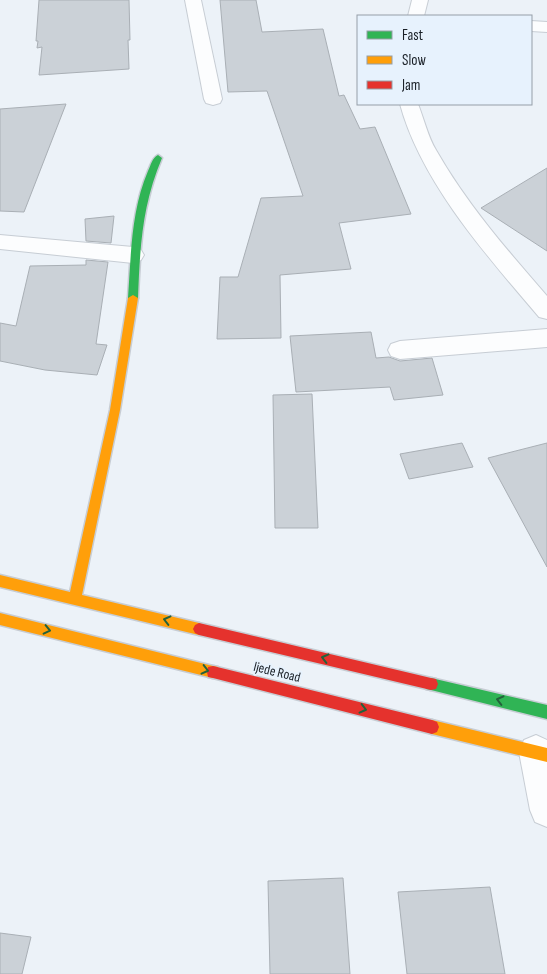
<svg xmlns="http://www.w3.org/2000/svg" width="547" height="974" font-family="'Sofia Sans Condensed',sans-serif">
<style>
.building{fill:#cbd1d7;stroke:#a9afb5}
.lines{fill:none;stroke-linecap:round;stroke-linejoin:round}
.street-casing{stroke:#c7cdd4;stroke-width:2}
.fast-casing{stroke:#c7cdd4;stroke-width:3}
.slow-casing{stroke:#c7cdd4;stroke-width:3}
.jam-casing{stroke:#c7cdd4;stroke-width:3}
.street{fill:#fcfdfe;fill-rule:evenodd}
.fast{fill:#30b455;fill-rule:evenodd}
.slow{fill:#ff9f0a;fill-rule:evenodd}
.jam{fill:#e5322d;fill-rule:evenodd}
.oneway{stroke:#23623b}
.labels{text-anchor:middle;dominant-baseline:central;stroke-width:4;stroke-linejoin:round;paint-order:stroke}
.street-label{font-size:14px;fill:#191f26;stroke:#e7f2fd}
</style>
<rect width="100%" height="100%" fill="#ecf2f8"/>
<g class="building">
<polygon points="39,0 129,0 130,40 128,40 129,69 39,75 42,47 37,48 38,41 36,41"/>
<polygon points="220,0 256,0 262,32 323,29 339,96 344,95 360,129 375,127 411,214 339,223 351,269 280,275 281,338 217,339 220,277 238,277 261,198 303,196 267,91 228,92"/>
<polygon points="66,104 24,212 0,211 0,109"/>
<polygon points="547,168 547,251 481,208"/>
<polygon points="114,216 111,243 86,241 85,219"/>
<polygon points="86,260 108,262 96,344 107,345 97,375 45,370 0,361 0,323 16,326 30,266 86,265"/>
<polygon points="371,332 376,358 389,357 400,361 432,358 443,395 394,400 390,387 296,392 290,336"/>
<polygon points="312,394 318,528 275,528 273,395"/>
<polygon points="462,443 473,467 409,479 400,454"/>
<polygon points="547,443 547,567 488,458"/>
<polygon points="343,878 350,974 270,974 268,881"/>
<polygon points="490,887 505,974 407,974 398,892"/>
<polygon points="0,933 31,937 22,974 0,974"/>
</g>
<g class="lines">
<defs>
<g id="street">
<polygon points="185,0 201,0 222,99 220,103 213,105 206,103 204,99"/>
<polygon points="412,0 428,0 424,16 408,16"/>
<polygon points="531,21 547,22 547,32 531,31"/>
<path d="M400 104H418C424 119 428 137 436 150 466 203 507 250 547 296V319L539 317C487 256 421 182 400 104Z"/>
<polygon points="0,235 133,247 141,250 144,255 141,260 133,263 0,249"/>
<polygon points="547,329 547,347 400,359 391,356 388,350 391,344 400,341"/>
<polygon points="536,735 547,740 547,827 535,822 530,810 519,752 524,740"/>
</g>
<g id="fast">
<path d="M158 155 162 158C142 205 140 247 138 298L133 301 128 298C131 255 131 211 148 171 151 165 152 158 158 155Z"/>
<polygon points="431,678 547,705 547,719 431,690 426,689 424,684 426,679"/>
</g>
<g id="slow">
<polygon points="133,295 138,298 120,410 82,595 199,623 203,625 205,629 203,633 199,635 0,587 0,575 70,592 110,410 128,298"/>
<polygon points="0,613 213,666 218,667 219,672 218,677 213,678 0,625"/>
<polygon points="432,720 547,748 547,762 432,734 427,732 425,727 427,722"/>
</g>
<g id="jam">
<polygon points="199,623 431,678 436,679 438,684 436,689 431,690 199,635 195,633 193,629 195,625"/>
<polygon points="213,666 432,720 437,722 439,727 437,732 432,734 213,678 208,677 207,672 208,667"/>
</g>
</defs>
<use href="#street" class="street-casing"/>
<use href="#fast" class="fast-casing"/>
<use href="#slow" class="slow-casing"/>
<use href="#jam" class="jam-casing"/>
<use href="#street" class="street"/>
<use href="#fast" class="fast"/>
<use href="#slow" class="slow"/>
<use href="#jam" class="jam"/>
</g>
<defs><path id="oneway-chevron" d="M-2-3.5L2.5 0L-2 3.5" fill="none" stroke-width="1.6" stroke-linecap="round" stroke-linejoin="round" transform="scale(1.25)"/></defs>
<g class="oneway">
<use href="#oneway-chevron" transform="translate(167 620) rotate(-166)"/>
<use href="#oneway-chevron" transform="translate(47 630) rotate(13)"/>
<use href="#oneway-chevron" transform="translate(325 658) rotate(-166)"/>
<use href="#oneway-chevron" transform="translate(205 670) rotate(14)"/>
<use href="#oneway-chevron" transform="translate(500 700) rotate(-166)"/>
<use href="#oneway-chevron" transform="translate(363 709) rotate(14)"/>
</g>
<g class="labels">
<g class="street-label">
<text transform="translate(277 672) rotate(14)">Ijede Road</text>
</g>
</g>
<rect x="357" y="15" width="175" height="90" fill="#e7f2fd" stroke="#959ea7"/>
<rect x="367" y="31" width="25" height="8" fill="#30b455" stroke="#959ea7"/>
<text x="402" y="40" font-size="15" fill="#191f26">Fast</text>
<rect x="367" y="56" width="25" height="8" fill="#ff9f0a" stroke="#959ea7"/>
<text x="402" y="65" font-size="15" fill="#191f26">Slow</text>
<rect x="367" y="81" width="25" height="8" fill="#e5322d" stroke="#959ea7"/>
<text x="402" y="90" font-size="15" fill="#191f26">Jam</text>
</svg>
